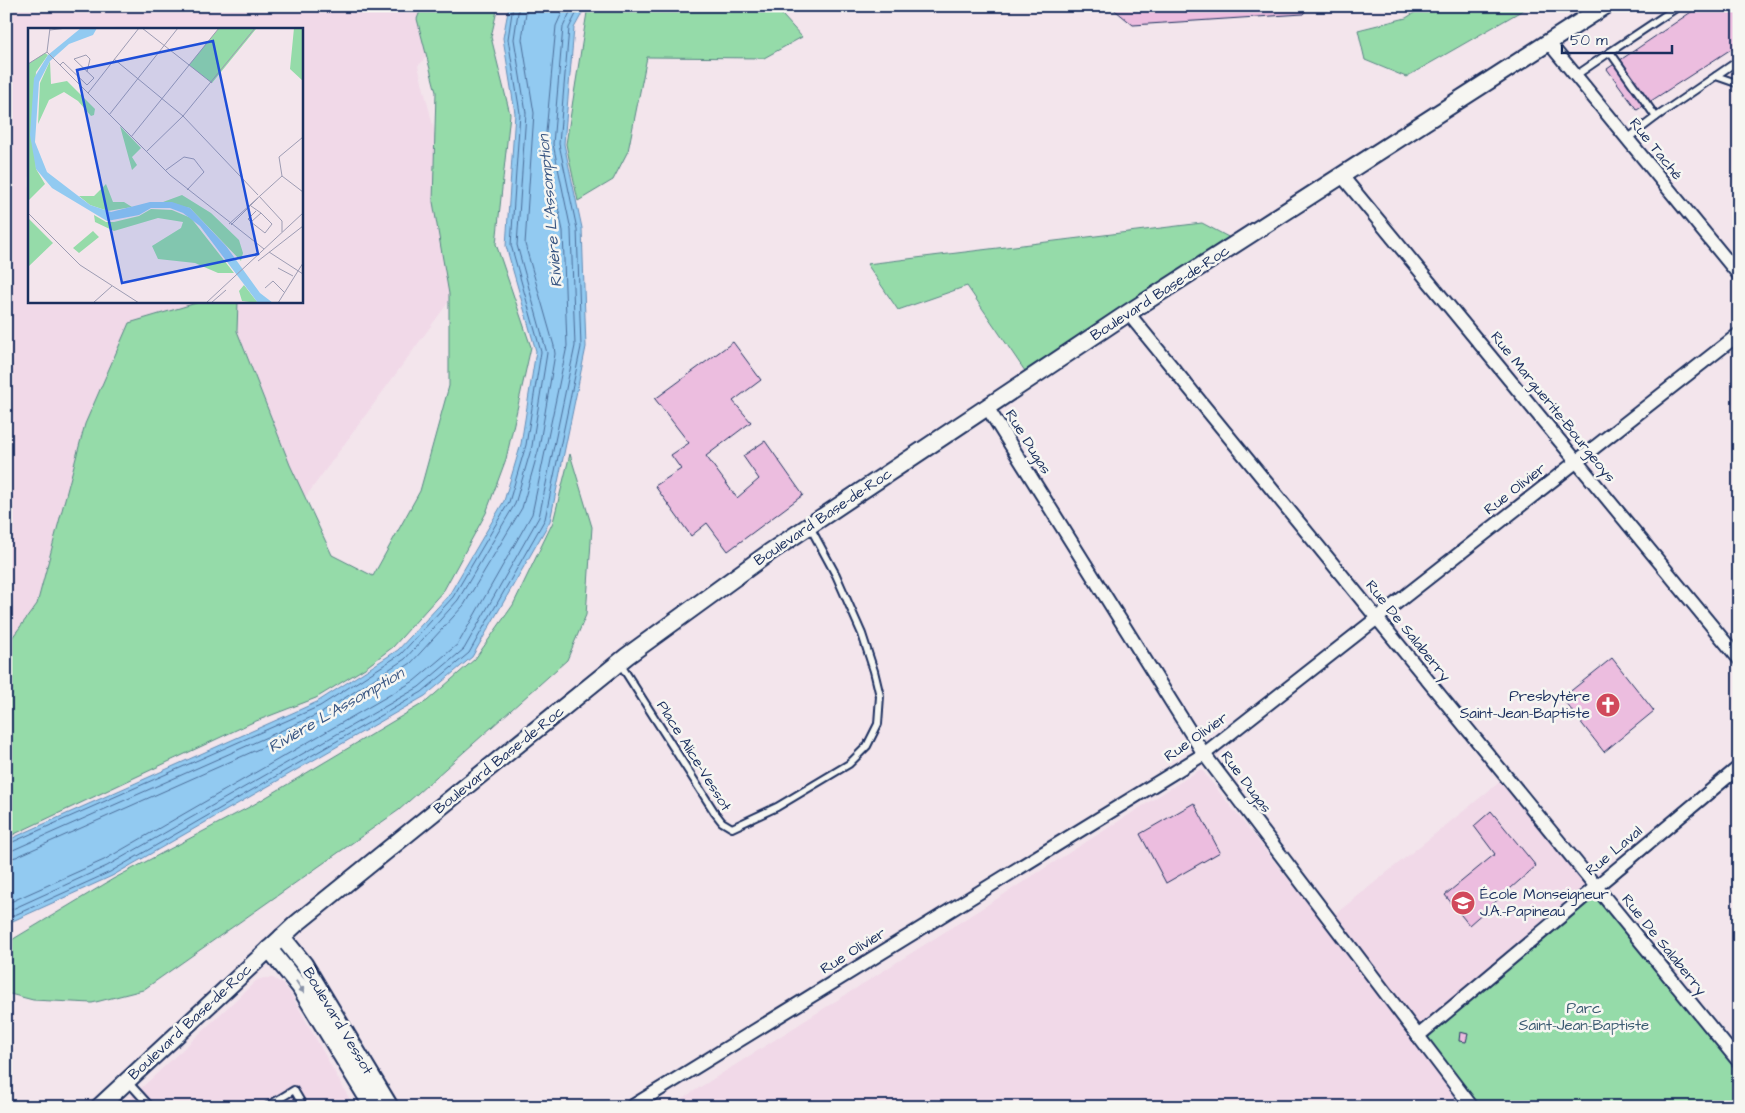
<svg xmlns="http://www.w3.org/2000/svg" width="1745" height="1113" font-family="'Architects Daughter',sans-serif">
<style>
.built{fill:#f1d9e8;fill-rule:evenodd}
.green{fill:#95dba9;stroke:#588584}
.water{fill:#92caf1;stroke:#628cb6}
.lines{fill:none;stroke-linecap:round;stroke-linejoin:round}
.shore{stroke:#4b6d99;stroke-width:1}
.building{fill:#ecbddf;stroke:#1b2f5e}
.service-casing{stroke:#1b2f5e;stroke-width:10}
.minor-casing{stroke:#1b2f5e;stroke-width:16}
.tertiary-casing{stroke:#1b2f5e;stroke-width:20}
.service{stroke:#f6f6f2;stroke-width:6}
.minor{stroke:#f6f6f2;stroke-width:12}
.tertiary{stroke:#f6f6f2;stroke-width:16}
.oneway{fill:#8892a8}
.labels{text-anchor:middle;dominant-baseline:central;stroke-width:5;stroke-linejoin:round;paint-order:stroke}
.street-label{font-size:15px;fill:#1b2f5e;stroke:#f6f6f2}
.poi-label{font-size:15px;fill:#1b2f5e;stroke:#f6f6f2;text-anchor:end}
.park-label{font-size:15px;fill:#3a5a71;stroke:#f6f6f2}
.water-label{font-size:16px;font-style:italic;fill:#395683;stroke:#f6f6f2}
.inset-road{fill:none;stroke:#9d9cb3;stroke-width:1}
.view{fill:#1d4ed8;fill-opacity:0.15;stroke:#1d4ed8;stroke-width:2.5}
.inset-edge{fill:none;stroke:#1b2f5e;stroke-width:2.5}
</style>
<rect width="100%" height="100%" fill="#f3e5ec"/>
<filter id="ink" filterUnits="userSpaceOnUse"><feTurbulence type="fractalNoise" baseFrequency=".02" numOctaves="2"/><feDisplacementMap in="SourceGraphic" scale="10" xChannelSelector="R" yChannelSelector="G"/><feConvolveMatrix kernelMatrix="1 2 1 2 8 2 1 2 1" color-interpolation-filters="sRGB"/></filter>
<g filter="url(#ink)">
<g class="built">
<path d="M6 6H475L418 66 451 197 458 289 277 536 6 684ZM29 29H301V301H29Z"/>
<polygon points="1201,769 1469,1107 669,1107"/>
<polygon points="1506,777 1596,887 1418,1036 1329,919"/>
<polygon points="264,978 273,978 283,984 291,994 354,1107 121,1107 257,980"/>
</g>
<g class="green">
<polygon points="422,6 498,6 491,37 510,114 496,244 531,347 506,459 486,513 444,590 393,647 365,668 316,698 251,723 6,838 6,646 37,604 85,424 129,323 203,301 238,301 237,331 290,465 332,555 373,576 420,491 449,386 449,294 433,202 436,92 417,19"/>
<polygon points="588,6 774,6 802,37 764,58 647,57 628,151 613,180 578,201 566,144"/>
<polygon points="1425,6 1530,6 1406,77 1365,60 1358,30 1406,18"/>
<polygon points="1202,223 1234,240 1027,374 967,286 898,310 867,264"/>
<polygon points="570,454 592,527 586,615 567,660 399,810 143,990 92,1003 33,1000 6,993 6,944 15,938 113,879 253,805 427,701 475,659 513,605 553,522"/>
<polygon points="1596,887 1739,1062 1739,1107 1474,1107 1418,1036"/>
</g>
<polygon class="water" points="509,6 586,6 574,28 564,144 582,228 586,347 550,521 472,657 425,696 112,876 6,924 6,841 317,702 398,650 449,595 504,501 521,444 536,351 506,246 515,113 503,38"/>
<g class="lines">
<g class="shore">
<polyline points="6,845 320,706 401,654 453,597 509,502 526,445 541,352 511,245 520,113 508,39 513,6"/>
<polyline points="6,851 13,850 323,712 405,659 458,600 515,504 532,446 547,353 517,245 526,113 514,39 519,6"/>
<polyline points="6,859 16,857 326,719 411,663 464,605 522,508 539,448 555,354 554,346 525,244 534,113 522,39 527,6"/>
<polyline points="6,904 104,860 414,681 458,644 532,514 567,346 563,231 545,143 556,26 565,6"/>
<polyline points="6,912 107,866 419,687 464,649 539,517 575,346 571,230 553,144 563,27 573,6"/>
<polyline points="6,919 110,872 422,692 469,653 545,519 581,347 577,229 559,144 569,28 580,6"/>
</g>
</g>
<g class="building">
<polygon points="1110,6 1310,6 1303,14 1133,25"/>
<polygon points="1700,6 1739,6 1739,44 1637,110 1607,69"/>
<polygon points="733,342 761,380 733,401 751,422 706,456 737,498 759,479 743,456 765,441 803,495 728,551 707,523 691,536 655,486 681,469 671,455 689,443 655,399"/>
<polygon points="1612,658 1654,711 1604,752 1562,698"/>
<polygon points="1194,803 1220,852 1166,883 1140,834"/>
<polygon points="1491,811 1536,866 1469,925 1445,895 1495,854 1474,826"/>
<polygon points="1460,1032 1468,1034 1466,1042 1459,1041"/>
</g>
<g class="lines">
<defs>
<g id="service">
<polyline points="1679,6 1610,52 1656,117 1739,60"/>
<polyline points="1575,76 1610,52"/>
<polyline points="1716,76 1739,84"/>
<polyline points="1627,139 1656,117"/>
<polyline points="619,662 715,813 722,822 732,828 777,807 849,764 867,746 878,724 880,696 874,671 862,634 836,575 810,527"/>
<polyline points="128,1082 151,1107"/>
<polyline points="266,1107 294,1090 304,1107"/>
</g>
<g id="minor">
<polyline points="1549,43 1739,275"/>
<polyline points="1342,176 1739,659"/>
<polyline points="1128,313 1739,1062"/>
<polyline points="987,407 1204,754 1472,1107"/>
<polyline points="1418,1036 1739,767"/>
<polyline points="631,1107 1204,754 1739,334"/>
</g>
<g id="tertiary">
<polyline points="282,937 304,964 390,1107"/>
<polyline points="269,949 300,987 373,1107"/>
<polyline points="99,1107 296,924 627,656 770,552 1128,313 1605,6"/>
</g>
</defs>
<use href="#service" class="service-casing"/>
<use href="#minor" class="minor-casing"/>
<use href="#tertiary" class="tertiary-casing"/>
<use href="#service" class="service"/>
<use href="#minor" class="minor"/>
<use href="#tertiary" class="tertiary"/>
</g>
<defs><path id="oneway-solid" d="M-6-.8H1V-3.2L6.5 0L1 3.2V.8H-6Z" transform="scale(1.25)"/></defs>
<use class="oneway" href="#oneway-solid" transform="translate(300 987) rotate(57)"/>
</g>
<defs>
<symbol id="church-disc" viewBox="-11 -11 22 22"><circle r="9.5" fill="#d1495b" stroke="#f6f6f2"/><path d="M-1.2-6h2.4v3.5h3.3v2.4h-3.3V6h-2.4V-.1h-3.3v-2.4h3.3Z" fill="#fff"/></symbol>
<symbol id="school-disc" viewBox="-11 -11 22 22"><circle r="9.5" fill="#d1495b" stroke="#f6f6f2"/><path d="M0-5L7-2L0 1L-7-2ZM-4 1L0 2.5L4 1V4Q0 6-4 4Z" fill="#fff"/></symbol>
</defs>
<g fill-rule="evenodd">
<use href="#church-disc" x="1594" y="691" width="28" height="28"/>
<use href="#school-disc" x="1449" y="889" width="28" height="28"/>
</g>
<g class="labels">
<g class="street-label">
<text transform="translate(1656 149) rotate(51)">Rue Taché</text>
<text transform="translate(1160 293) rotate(-33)">Boulevard Base-de-Roc</text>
<text transform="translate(1553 407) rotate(51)">Rue Marguerite-Bourgeoys</text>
<text transform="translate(1028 442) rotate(58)">Rue Dugas</text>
<text transform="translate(1515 489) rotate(-38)">Rue Olivier</text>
<text transform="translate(823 517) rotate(-34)">Boulevard Base-de-Roc</text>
<text transform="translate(1408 631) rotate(51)">Rue De Salaberry</text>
<text transform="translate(1196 737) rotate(-35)">Rue Olivier</text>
<text transform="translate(694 756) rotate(58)">Place Alice-Vessot</text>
<text transform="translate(499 760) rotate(-39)">Boulevard Base-de-Roc</text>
<text transform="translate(1246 782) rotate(53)">Rue Dugas</text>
<text transform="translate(1614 851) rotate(-40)">Rue Laval</text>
<text transform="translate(1664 945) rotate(51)">Rue De Salaberry</text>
<text transform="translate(853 951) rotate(-32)">Rue Olivier</text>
<text transform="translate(338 1021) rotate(59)">Boulevard Vessot</text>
<text transform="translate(190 1022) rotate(-43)">Boulevard Base-de-Roc</text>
</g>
<g class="poi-label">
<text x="1590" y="696">Presbytère<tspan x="1590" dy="17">Saint-Jean-Baptiste</tspan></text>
<text x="1480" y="894" text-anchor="start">École Monseigneur<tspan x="1480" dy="17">J.A.-Papineau</tspan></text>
</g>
<g class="park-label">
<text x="1584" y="1008">Parc<tspan x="1584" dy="17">Saint-Jean-Baptiste</tspan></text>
</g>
<g class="water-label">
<text transform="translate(550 211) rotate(-95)">Rivière L'Assomption</text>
<text transform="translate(336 710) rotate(-30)">Rivière L'Assomption</text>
</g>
</g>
<g transform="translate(28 28)">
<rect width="275" height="275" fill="#f3e5ec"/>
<path d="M191 0 228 1 184 55 161 37ZM266 0H275V53L262 41ZM17 25 20 27 8 44 5 88 8 141 17 156 0 173V36ZM22 33 23 56 39 53 67 81 66 87 63 88 50 73 36 64 21 72 10 96 12 55ZM92 98 113 120 104 129 109 137 104 142ZM78 156 85 174H96L104 179 80 183 62 177 51 168H66ZM154 167 183 185 211 212 215 225 213 233 162 180 135 174ZM123 181 144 182 163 190 206 245H190L167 235 130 231 124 218 153 200 155 194 130 190 86 203 67 194 66 187 78 194H86L111 188ZM0 190 25 215 0 239ZM65 203 71 209 51 225 45 220ZM216 257 230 275 214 273 211 263Z" fill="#95dba9"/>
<path d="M53 0H69L65 7 41 16 22 33 11 54 7 114 19 144 62 177 83 184 122 174H144L162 180 198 218 232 265 245 275H230L172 198 155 185 142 180H123L111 187 79 193 24 160 8 141 2 107 6 50 20 27Z" fill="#92caf1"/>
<path class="inset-road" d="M114 0 184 55M22 2 39 0M19 24 142 147 236 221M19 24 22 0M86 31 155 88 230 167M0 36 19 24M32 37 35 34 59 57 66 50 46 31 58 27 62 31 59 44M60 65 111 0M81 87 150 0M103 109 191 0M118 124 155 88 227 0M138 142 156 129 166 131 176 144 159 162M254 148 275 164M231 168 254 193V204M223 178 233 185 223 194 220 191 228 183M0 185 52 237 111 275M223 194 237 205 244 196 233 185M201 196 254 148 251 129 275 109M203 197 230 170M241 224 275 246M230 233 275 198M250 240 265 248M237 260 245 253 257 265M65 275 84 258M178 275 275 185M183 275 198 262M250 275 275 235"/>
<path class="view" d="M185 13 230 226 94 255 49 42Z"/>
<rect width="275" height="275" class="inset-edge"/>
</g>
<rect width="1745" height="1113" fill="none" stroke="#f6f6f2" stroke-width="25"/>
<rect x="12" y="12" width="1720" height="1088" fill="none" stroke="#1b2f5e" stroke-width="2" filter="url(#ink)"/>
<path d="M1562 45v8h110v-8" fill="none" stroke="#1b2f5e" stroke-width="2.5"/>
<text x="1570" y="45" font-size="15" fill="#1b2f5e" stroke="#f6f6f2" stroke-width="4" paint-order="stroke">50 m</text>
</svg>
